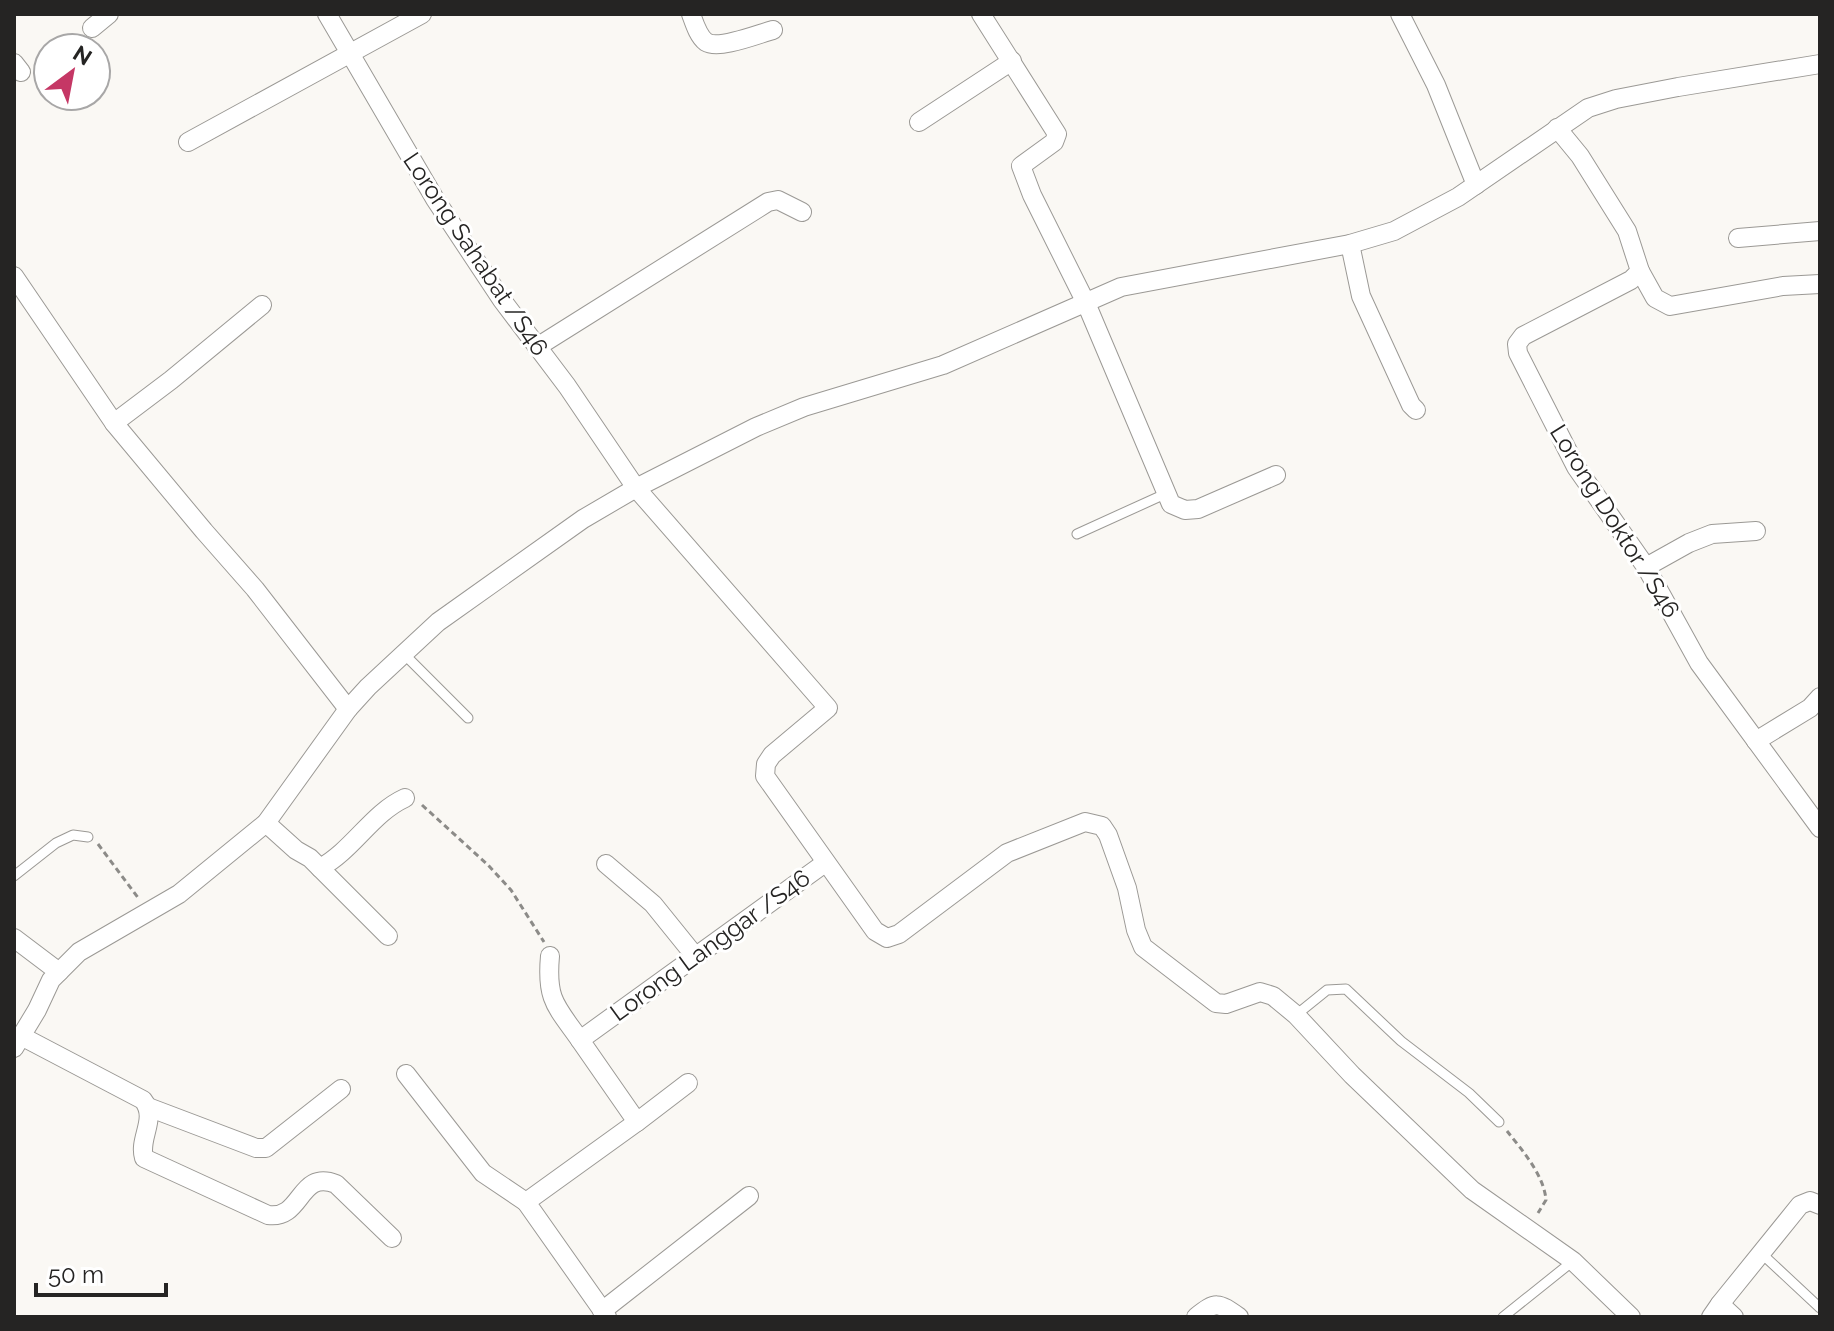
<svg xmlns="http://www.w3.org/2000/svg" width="1834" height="1331" font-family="Raleway,sans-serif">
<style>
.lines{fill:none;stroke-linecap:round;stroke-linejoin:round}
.lane-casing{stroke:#9b9995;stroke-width:11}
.street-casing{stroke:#9b9995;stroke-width:20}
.path{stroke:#8c8b88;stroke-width:3;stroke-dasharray:6 4;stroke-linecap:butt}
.lane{stroke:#fff;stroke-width:9}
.street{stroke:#fff;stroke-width:18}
.labels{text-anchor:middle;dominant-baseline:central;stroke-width:6;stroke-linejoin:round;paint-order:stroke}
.street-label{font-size:24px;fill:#252423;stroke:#fff}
</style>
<rect width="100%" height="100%" fill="#faf8f4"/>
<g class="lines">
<defs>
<g id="lane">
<polyline points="1077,534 1165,494"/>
<polyline points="404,654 468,718"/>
<polyline points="14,876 56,843 73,835 88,837"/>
<polyline points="1296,1015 1327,990 1346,989 1401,1041 1469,1093 1499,1122"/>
<polyline points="1761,1253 1820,1308"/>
<polyline points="1503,1317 1573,1261"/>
</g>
<g id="street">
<polyline points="327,14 435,199 502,300 567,386 636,488 828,708 772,755 766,764 765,776 875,931 887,938 899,934 1007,853 1085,822 1102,826 1108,835 1127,888 1136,930 1143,947 1216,1003 1226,1004 1260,992 1273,996 1296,1015 1352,1075 1472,1190 1573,1261 1631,1317"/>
<path d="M691 14C694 22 698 36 706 42 719 50 758 34 773 30"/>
<polyline points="981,14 1057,134 1054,142 1021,166 1032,195 1086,303 1171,504 1185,510 1198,509 1276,475"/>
<polyline points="1400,14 1436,85 1476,185"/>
<polyline points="92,28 109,14"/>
<polyline points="14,63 21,72"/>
<polyline points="919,122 1012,61"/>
<polyline points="1557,128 1580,156 1627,231 1640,271 1631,280 1523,336 1517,344 1518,353 1576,467 1646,567 1699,663 1820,828"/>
<polyline points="188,142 422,14"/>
<polyline points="1738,238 1820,231"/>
<polyline points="1350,244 1361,296 1411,405 1416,410"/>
<polyline points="1640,271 1655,298 1670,306 1783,286 1820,284"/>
<polyline points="14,276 114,423 204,531 255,589 348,709"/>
<polyline points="537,347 768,202 778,200 802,212"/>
<polyline points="114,423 171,380 262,305"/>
<polyline points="1646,567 1689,543 1712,534 1756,531"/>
<polyline points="1756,741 1810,708 1820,697"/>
<polyline points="266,823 296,850 310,858 388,936"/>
<polyline points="606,864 653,904 695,956"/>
<path d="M320 868C353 850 372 813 405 798"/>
<polyline points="14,938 59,972"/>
<path d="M550 956C546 1000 556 1006 580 1040"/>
<path d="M21 1036 143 1100C158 1119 138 1138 144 1158L268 1215C303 1220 298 1169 336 1184L392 1238"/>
<polyline points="14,1048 37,1010 51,980 79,952 179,894 266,823 348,709 368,687 438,622 583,519 636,488 756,427 804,407 943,365 1121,287 1350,244 1394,231 1458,197 1588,108 1616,99 1678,87 1820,64"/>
<polyline points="406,1074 483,1173 526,1202"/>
<polyline points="148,1107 256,1148 266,1148 341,1089"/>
<polyline points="637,1122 688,1083"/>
<polyline points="1720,1304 1800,1205 1810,1201 1820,1205"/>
<polyline points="602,1311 749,1196"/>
<polyline points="607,1317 526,1202 637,1122 580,1040 825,863"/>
<path d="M1196 1317C1216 1301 1218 1302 1239 1317"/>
<polyline points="1711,1317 1720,1304 1734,1317"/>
</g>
</defs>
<use href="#lane" class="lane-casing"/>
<use href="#street" class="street-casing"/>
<g class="path">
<polyline points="422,805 488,865 511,890 544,942"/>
<polyline points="98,844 139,899"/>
<path d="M1507 1131C1522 1150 1544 1175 1546 1200L1538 1213"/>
</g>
<use href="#lane" class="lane"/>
<use href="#street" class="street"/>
</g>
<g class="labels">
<g class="street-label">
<text transform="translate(476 254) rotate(56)">Lorong Sahabat /S46</text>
<text transform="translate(1615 521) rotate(58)">Lorong Doktor /S46</text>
<text transform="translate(710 945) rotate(-36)">Lorong Langgar /S46</text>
</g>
</g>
<rect width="1834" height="1331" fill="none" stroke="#252423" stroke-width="32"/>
<g transform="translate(72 72) rotate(32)"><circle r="38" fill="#ffffff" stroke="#a8a7a7" stroke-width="2"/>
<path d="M0-6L14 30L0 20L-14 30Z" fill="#c53765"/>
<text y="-12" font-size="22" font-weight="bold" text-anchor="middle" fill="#252423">N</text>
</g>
<path d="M36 1283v12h130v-12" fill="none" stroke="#252423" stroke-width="4"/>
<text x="48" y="1283" font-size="24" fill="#252423" stroke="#ffffff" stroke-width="6" paint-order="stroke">50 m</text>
</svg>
